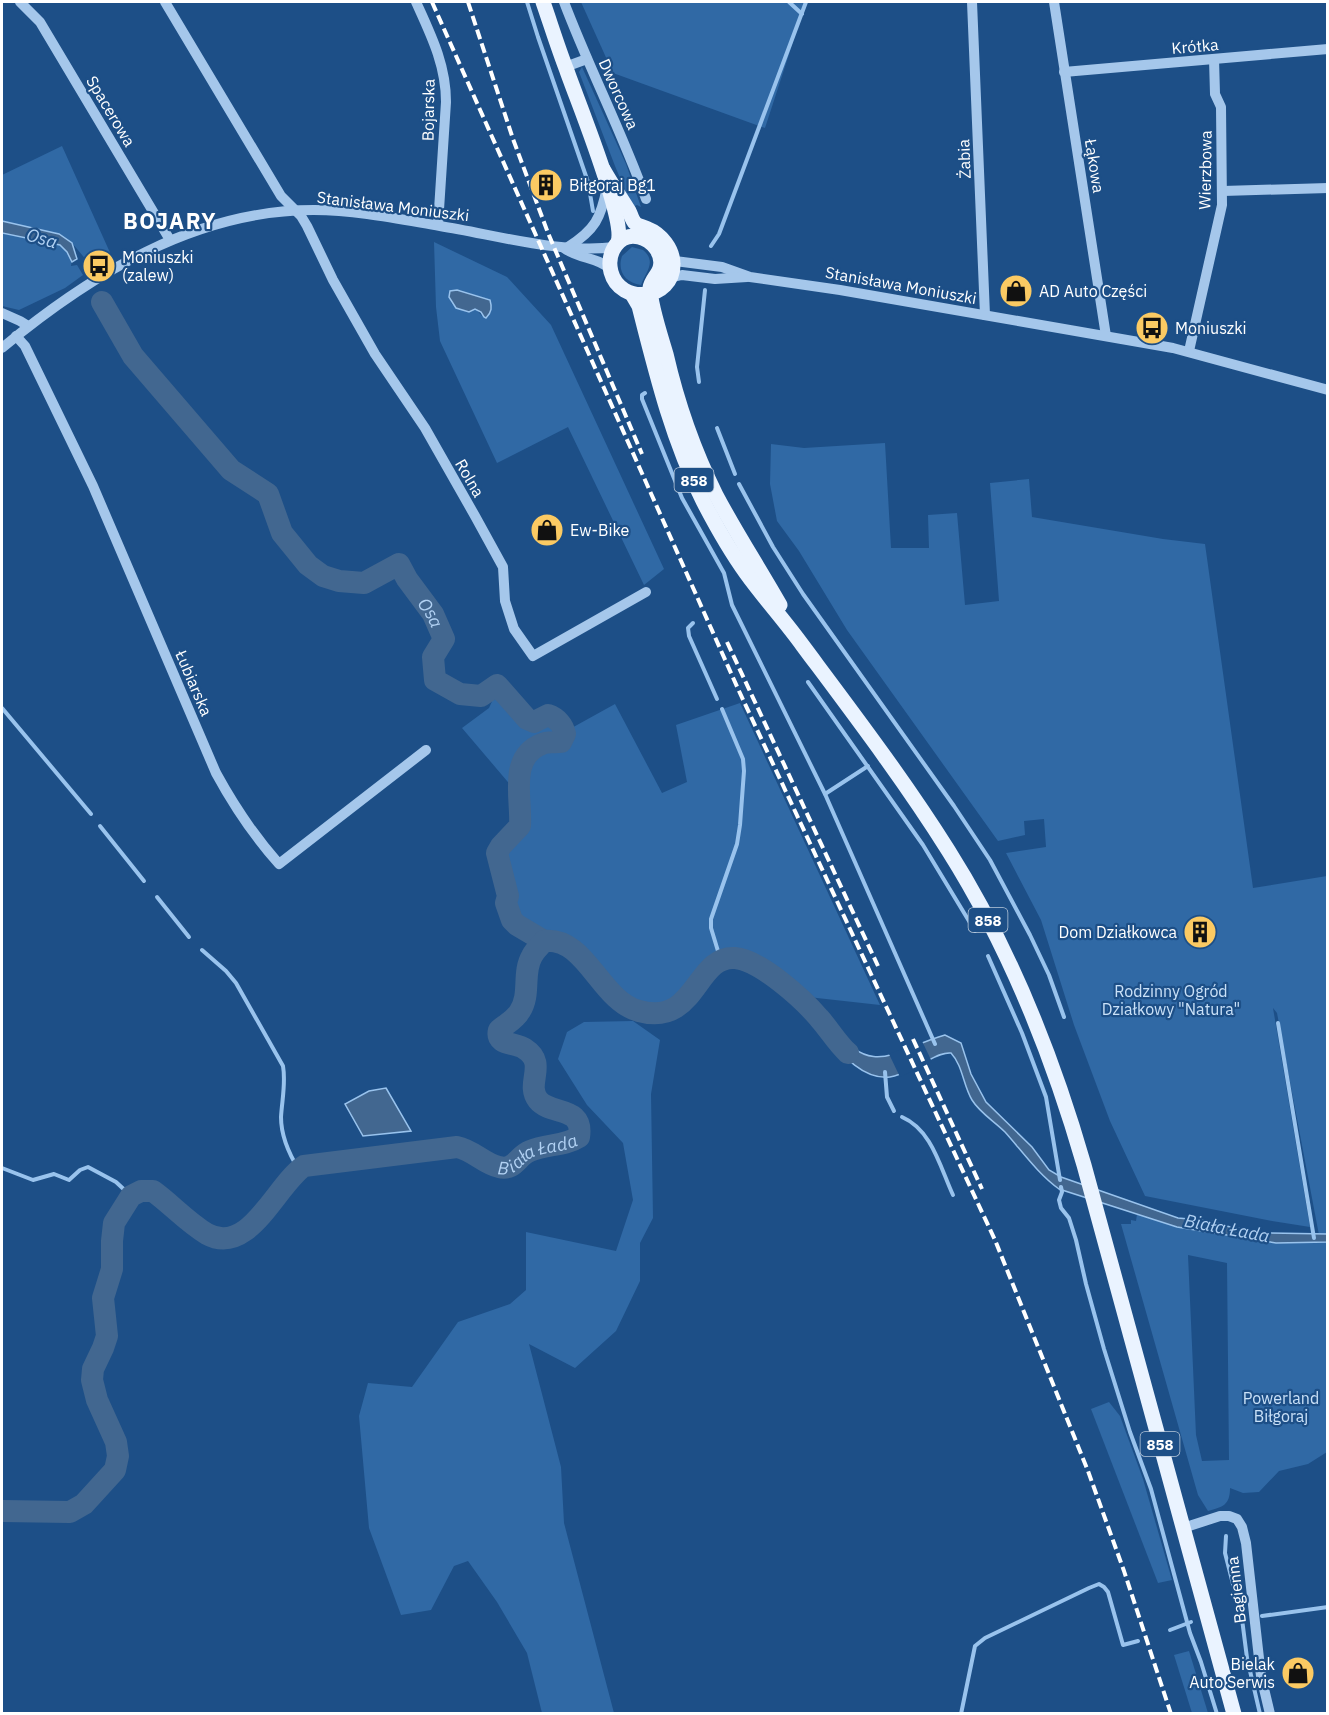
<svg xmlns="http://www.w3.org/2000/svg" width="1329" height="1715" font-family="'IBM Plex Sans',sans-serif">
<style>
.green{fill:#3069a5;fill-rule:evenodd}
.water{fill:#426790;stroke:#99c3ed;stroke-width:1.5}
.pier{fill:#1d4f87}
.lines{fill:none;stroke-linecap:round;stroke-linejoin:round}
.stream{stroke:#99c3ed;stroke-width:4}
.river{stroke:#426790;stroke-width:22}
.minor{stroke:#a5c7eb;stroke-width:10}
.major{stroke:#eaf3ff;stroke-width:15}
.rail{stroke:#fff;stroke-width:4;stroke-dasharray:10 4.5;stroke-linecap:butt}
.labels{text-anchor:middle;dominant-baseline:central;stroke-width:4.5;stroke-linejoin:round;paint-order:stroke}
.shield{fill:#1d4f87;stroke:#bbcadb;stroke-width:1.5}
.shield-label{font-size:15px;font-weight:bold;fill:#fff}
.street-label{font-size:16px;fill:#fff;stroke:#1d4f87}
.poi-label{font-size:16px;fill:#fff;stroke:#1d4f87;text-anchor:start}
.park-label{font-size:16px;fill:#cae1f8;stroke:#1d4f87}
.water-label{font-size:18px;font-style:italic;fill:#b1d1f3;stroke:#1d4f87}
.district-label{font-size:22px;font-weight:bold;letter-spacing:1.5px;fill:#fff;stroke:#1d4f87}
</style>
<rect width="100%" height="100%" fill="#1d4f87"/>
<g class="green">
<polygon points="581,2 806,2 765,128 613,73"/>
<polygon points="582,67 626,164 641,207 637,205 632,207 615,166 579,72"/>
<polygon points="62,146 112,257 93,268 72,243 59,234 2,221 2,175"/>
<path d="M2 233 60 245C66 251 73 257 71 266L77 265 83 275 65 288 19 310 2 306Z"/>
<path d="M434 242 507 277 551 325 664 569 644 585 568 427 497 463 440 341 436 307ZM460 290 490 300 482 316 475 308 467 312 452 304 449 297Z"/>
<path d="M632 247 643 250C657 262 646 271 641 285 625 283 617 271 622 256Z"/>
<polygon points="885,443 891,548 929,548 928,515 957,513 965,605 999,601 990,483 1029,479 1032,517 1163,539 1205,544 1253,888 1327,876 1327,1234 1319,1235 1277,1013 1273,1008 1310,1227 1272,1221 1145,1196 1110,1121 1074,1025 1041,920 1006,853 1046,847 1044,819 1024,821 1025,835 998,841 847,630 799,551 777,521 770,484 771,444 804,448"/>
<path d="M498 688 513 706 532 725C539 725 543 720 552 720L561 729 559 740C524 739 520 759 513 788L462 728 489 708Z"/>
<path d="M740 703 880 1005 808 997 800 988 781 977 768 962 752 956 724 950 714 954 698 970 676 1000 649 1008 632 1001 568 937 553 931 537 932 514 917 509 902 517 897V892L507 887C496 856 498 857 517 830H523C521 805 512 766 538 750 545 745 552 744 560 745L567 736 568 730 615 704 662 793 687 782 676 725Z"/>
<polygon points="633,1021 660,1040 651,1094 653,1218 640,1243 640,1281 616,1331 575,1368 529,1344 561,1467 564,1523 614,1713 542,1713 527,1653 497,1602 468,1561 454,1566 431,1610 401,1615 369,1528 359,1416 368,1383 412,1387 458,1322 510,1304 526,1290 526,1232 616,1251 633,1200 623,1143 587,1105 558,1059 567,1032 584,1022"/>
<path d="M1137 1214 1177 1227 1276 1243 1327 1242V1452L1308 1464 1279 1471 1259 1492 1243 1493 1230 1488C1230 1505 1223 1507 1208 1511L1198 1495 1121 1224H1131V1220L1136 1221ZM1188 1255 1227 1263 1229 1460 1202 1461 1196 1435Z"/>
<polygon points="1109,1402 1120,1416 1143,1479 1172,1580 1158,1583 1091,1409"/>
<polygon points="1189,1651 1208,1713 1192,1713 1174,1655"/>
</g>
<g class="water">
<polygon points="2,221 59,234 72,243 77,259 72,262 67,252 60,245 2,233"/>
<path d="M457 290 490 300C492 307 492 312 486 318L484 317 481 312 475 309 469 312 456 308 449 297 450 291Z"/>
<path d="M832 1027C874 1080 895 1049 945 1035L961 1043 971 1074 986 1102 1032 1147 1049 1170 1061 1177 1178 1218 1211 1221 1230 1227 1266 1233 1327 1234V1242L1276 1243 1177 1227 1059 1189C1038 1174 1022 1151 1005 1132 994 1121 980 1113 972 1100 963 1085 963 1066 951 1053 942 1052 933 1058 925 1062 914 1067 901 1076 890 1077 862 1080 841 1053 825 1034Z"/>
<polygon points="386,1088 411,1131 363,1136 345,1104 369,1091"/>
</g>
<polygon class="pier" points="922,1041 932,1062 900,1077 889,1054"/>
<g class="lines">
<g class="stream">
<polyline points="527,2 538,37 588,182 593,211"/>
<polyline points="789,2 802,14"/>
<polyline points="711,246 719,234 806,2"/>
<polyline points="699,382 697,367 705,290"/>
<polyline points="645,393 642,395 642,399 682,498 724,573 732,605 825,794 935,1044"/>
<polyline points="717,428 735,474"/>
<polyline points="739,484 773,547 803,594 954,806 990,860 1030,935 1049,975 1064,1017"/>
<polyline points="693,623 688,628 689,636 717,699"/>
<polyline points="808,682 923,845 975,931"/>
<polyline points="2,708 91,814"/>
<polyline points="825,794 868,766"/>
<polyline points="100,826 144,881"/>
<polyline points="157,897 189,937"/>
<path d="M202 950 226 971 236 983 283 1066C286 1083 282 1100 281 1117 281 1136 289 1154 299 1170"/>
<polyline points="988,956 1022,1033 1046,1097 1060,1180"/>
<polyline points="721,961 711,928 711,919 737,844 740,825 744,771 743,759 722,709"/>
<polyline points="1278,1023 1314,1238"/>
<polyline points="885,1072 887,1097 894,1111"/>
<path d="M902 1117C932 1130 940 1167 953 1195"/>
<polyline points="2,1168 33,1180 54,1174 69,1180 80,1170 88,1167 116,1182 131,1196"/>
<polyline points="1061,1187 1062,1192 1059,1200 1061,1208 1069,1218 1076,1240 1086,1284 1104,1349 1130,1432 1151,1489 1190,1633 1201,1662 1217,1714"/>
<polyline points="1226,1536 1225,1553 1242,1619 1247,1658 1260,1714"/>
<polyline points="1262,1616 1328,1607"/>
<polyline points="1170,1630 1191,1622"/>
<polyline points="961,1714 975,1646 985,1638 1089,1588 1099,1584 1104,1587 1108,1592 1123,1645 1138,1641"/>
</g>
<g class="river">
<path id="s1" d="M102 302 133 356 231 470 268 494 282 533 308 565 323 576 339 581 364 583 399 564 407 579 433 614 444 639 433 657 435 680 460 694 481 696 497 685 527 719 534 722 548 715C557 718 563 725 565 734L561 742C555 743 548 741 542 744 508 757 522 799 520 826L501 846 497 853 508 896 506 903 512 920 517 925 544 941"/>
<path id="s2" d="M2 1511 70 1512 84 1504 115 1470 118 1456 116 1442 97 1400 92 1380 93 1369 103 1348 107 1336 103 1298 112 1269V1241L114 1223 131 1196 141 1191H153C171 1204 187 1222 207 1234 249 1257 276 1185 304 1166L457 1147C473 1150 484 1164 499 1167 515 1171 517 1156 530 1151 546 1144 565 1146 579 1137 584 1105 551 1116 538 1100 525 1083 548 1064 525 1049 516 1042 495 1046 499 1030 506 1024 515 1020 520 1011 531 994 522 973 532 956 535 950 540 946 544 941 586 936 600 1001 639 1011 697 1027 695 955 735 958 760 960 803 999 819 1018 829 1029 837 1043 848 1053"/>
</g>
<g class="minor">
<polyline points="20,2 40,22 170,240"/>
<polyline points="165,2 281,196 301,216 307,226 333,280 375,354 425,428 475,516 503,567 505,601 514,629 533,656 646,592"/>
<path d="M416 2C431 35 446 65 446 102L438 225"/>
<path d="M564 2C589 68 622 132 646 199"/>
<polyline points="972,2 985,315"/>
<polyline points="1054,2 1106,336"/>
<polyline points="565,67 587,59"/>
<polyline points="1064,72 1328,49"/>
<polyline points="1223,191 1328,188"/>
<path d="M568 247C595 230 601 218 607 187"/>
<path d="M564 248C578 259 598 257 610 269"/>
<polyline points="667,260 722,267 750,277 840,290 1173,348 1328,390"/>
<polyline points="669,278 682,275 715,279 747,277"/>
<polyline points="2,313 20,321 28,326"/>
<path d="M16 336 25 346 93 486 216 773C234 806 254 836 279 864L426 750"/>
<path d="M2 348C90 275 195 210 314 210 356 210 399 219 440 226 496 235 559 254 615 247"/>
<polyline points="1189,351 1222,205 1221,107 1215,94 1214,59"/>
<polyline points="1183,1528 1220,1516 1229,1516 1237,1519 1242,1527 1246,1543 1261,1676 1270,1714"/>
</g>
<g class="major">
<path d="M543 2C551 25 558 48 567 71 577 100 626 219 618 242"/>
<path d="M603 169C611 183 620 197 629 211 631 215 632 220 635 223 638 226 644 227 648 229 661 234 673 249 673 264 674 300 620 306 611 272 606 253 619 232 639 237 652 240 664 254 660 268 658 275 651 280 650 288 650 304 661 337 666 354 677 402 694 451 716 495 736 533 759 568 780 605"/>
<path d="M632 294 639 306C656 373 672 439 703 501 716 526 730 551 746 573 764 598 785 621 803 646 853 713 904 780 948 850 1010 948 1052 1054 1084 1165L1234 1714"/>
</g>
<g class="rail">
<polyline points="432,2 739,691 995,1240 1088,1471 1124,1571 1171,1714"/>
<polyline points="468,2 513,139 548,233 642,454"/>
<polyline points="727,642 878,966"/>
<polyline points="913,1039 982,1189"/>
</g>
</g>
<defs>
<symbol id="building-disc" viewBox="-11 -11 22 22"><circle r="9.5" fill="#fbca63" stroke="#1d4f87"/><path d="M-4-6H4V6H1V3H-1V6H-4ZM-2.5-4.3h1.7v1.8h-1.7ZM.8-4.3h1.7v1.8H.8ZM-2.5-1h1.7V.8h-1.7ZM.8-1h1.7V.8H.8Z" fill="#111"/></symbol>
<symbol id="bus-disc" viewBox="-11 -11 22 22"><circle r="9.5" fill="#fbca63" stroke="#1d4f87"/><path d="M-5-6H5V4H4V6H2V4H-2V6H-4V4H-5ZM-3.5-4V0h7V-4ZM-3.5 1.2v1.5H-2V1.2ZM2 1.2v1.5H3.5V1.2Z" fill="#111"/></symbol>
<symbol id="shop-disc" viewBox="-11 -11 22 22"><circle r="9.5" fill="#fbca63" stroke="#1d4f87"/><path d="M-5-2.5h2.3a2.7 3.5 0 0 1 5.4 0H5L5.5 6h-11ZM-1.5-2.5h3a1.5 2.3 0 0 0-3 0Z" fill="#111"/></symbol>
</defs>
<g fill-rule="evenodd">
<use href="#building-disc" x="527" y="166" width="38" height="38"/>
<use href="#bus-disc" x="80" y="247" width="38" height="38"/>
<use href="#shop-disc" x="997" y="272" width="38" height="38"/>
<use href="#bus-disc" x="1133" y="309" width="38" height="38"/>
<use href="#shop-disc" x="528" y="511" width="38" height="38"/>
<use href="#building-disc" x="1181" y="913" width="38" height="38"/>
<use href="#shop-disc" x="1279" y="1654" width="38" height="38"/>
</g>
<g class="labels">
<g class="shield">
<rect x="674.5" y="468" width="39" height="24" rx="4.5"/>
<rect x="968.5" y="908" width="39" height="24" rx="4.5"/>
<rect x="1140.5" y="1432" width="39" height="24" rx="4.5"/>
</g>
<g class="shield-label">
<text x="694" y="480">858</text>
<text x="988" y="920">858</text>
<text x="1160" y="1444">858</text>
</g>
<g class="street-label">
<text transform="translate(1195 46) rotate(-5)">Krótka</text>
<text transform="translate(619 94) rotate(66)">Dworcowa</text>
<text transform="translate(428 110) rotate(-89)">Bojarska</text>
<text transform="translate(111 111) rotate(59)">Spacerowa</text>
<text transform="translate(964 159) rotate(-92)">Żabia</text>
<text transform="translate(1095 166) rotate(81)">Łąkowa</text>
<text transform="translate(1205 170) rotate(-89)">Wierzbowa</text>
<text transform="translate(393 206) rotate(7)">Stanisława Moniuszki</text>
<text transform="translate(901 285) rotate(10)">Stanisława Moniuszki</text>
<text transform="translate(470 478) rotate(60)">Rolna</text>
<text transform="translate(194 683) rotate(67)">Łubiarska</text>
<text transform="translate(1236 1590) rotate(-97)">Bagienna</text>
</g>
<g class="poi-label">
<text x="569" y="185">Biłgoraj Bg1</text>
<text x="122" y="257">Moniuszki<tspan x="122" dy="18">(zalew)</tspan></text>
<text x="1039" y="291">AD Auto Części</text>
<text x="1175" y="328">Moniuszki</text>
<text x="570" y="530">Ew-Bike</text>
<text x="1177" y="932" text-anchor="end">Dom Działkowca</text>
<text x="1275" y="1664" text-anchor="end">Bielak<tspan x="1275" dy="18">Auto Serwis</tspan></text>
</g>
<g class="park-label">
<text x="1171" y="991">Rodzinny Ogród<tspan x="1171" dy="18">Działkowy "Natura"</tspan></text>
<text x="1281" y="1398">Powerland<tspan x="1281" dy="18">Biłgoraj</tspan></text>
</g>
<g class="water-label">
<text transform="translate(42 238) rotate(16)">Osa</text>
<text stroke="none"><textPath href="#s1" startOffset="498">Osa</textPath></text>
<text stroke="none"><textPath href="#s2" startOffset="882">Biała Łada</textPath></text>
<text transform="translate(1227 1228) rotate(11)">Biała Łada</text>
</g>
<g class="district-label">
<text x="170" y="220">BOJARY</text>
</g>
</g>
<rect width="1329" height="1715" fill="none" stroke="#ffffff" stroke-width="6"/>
</svg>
